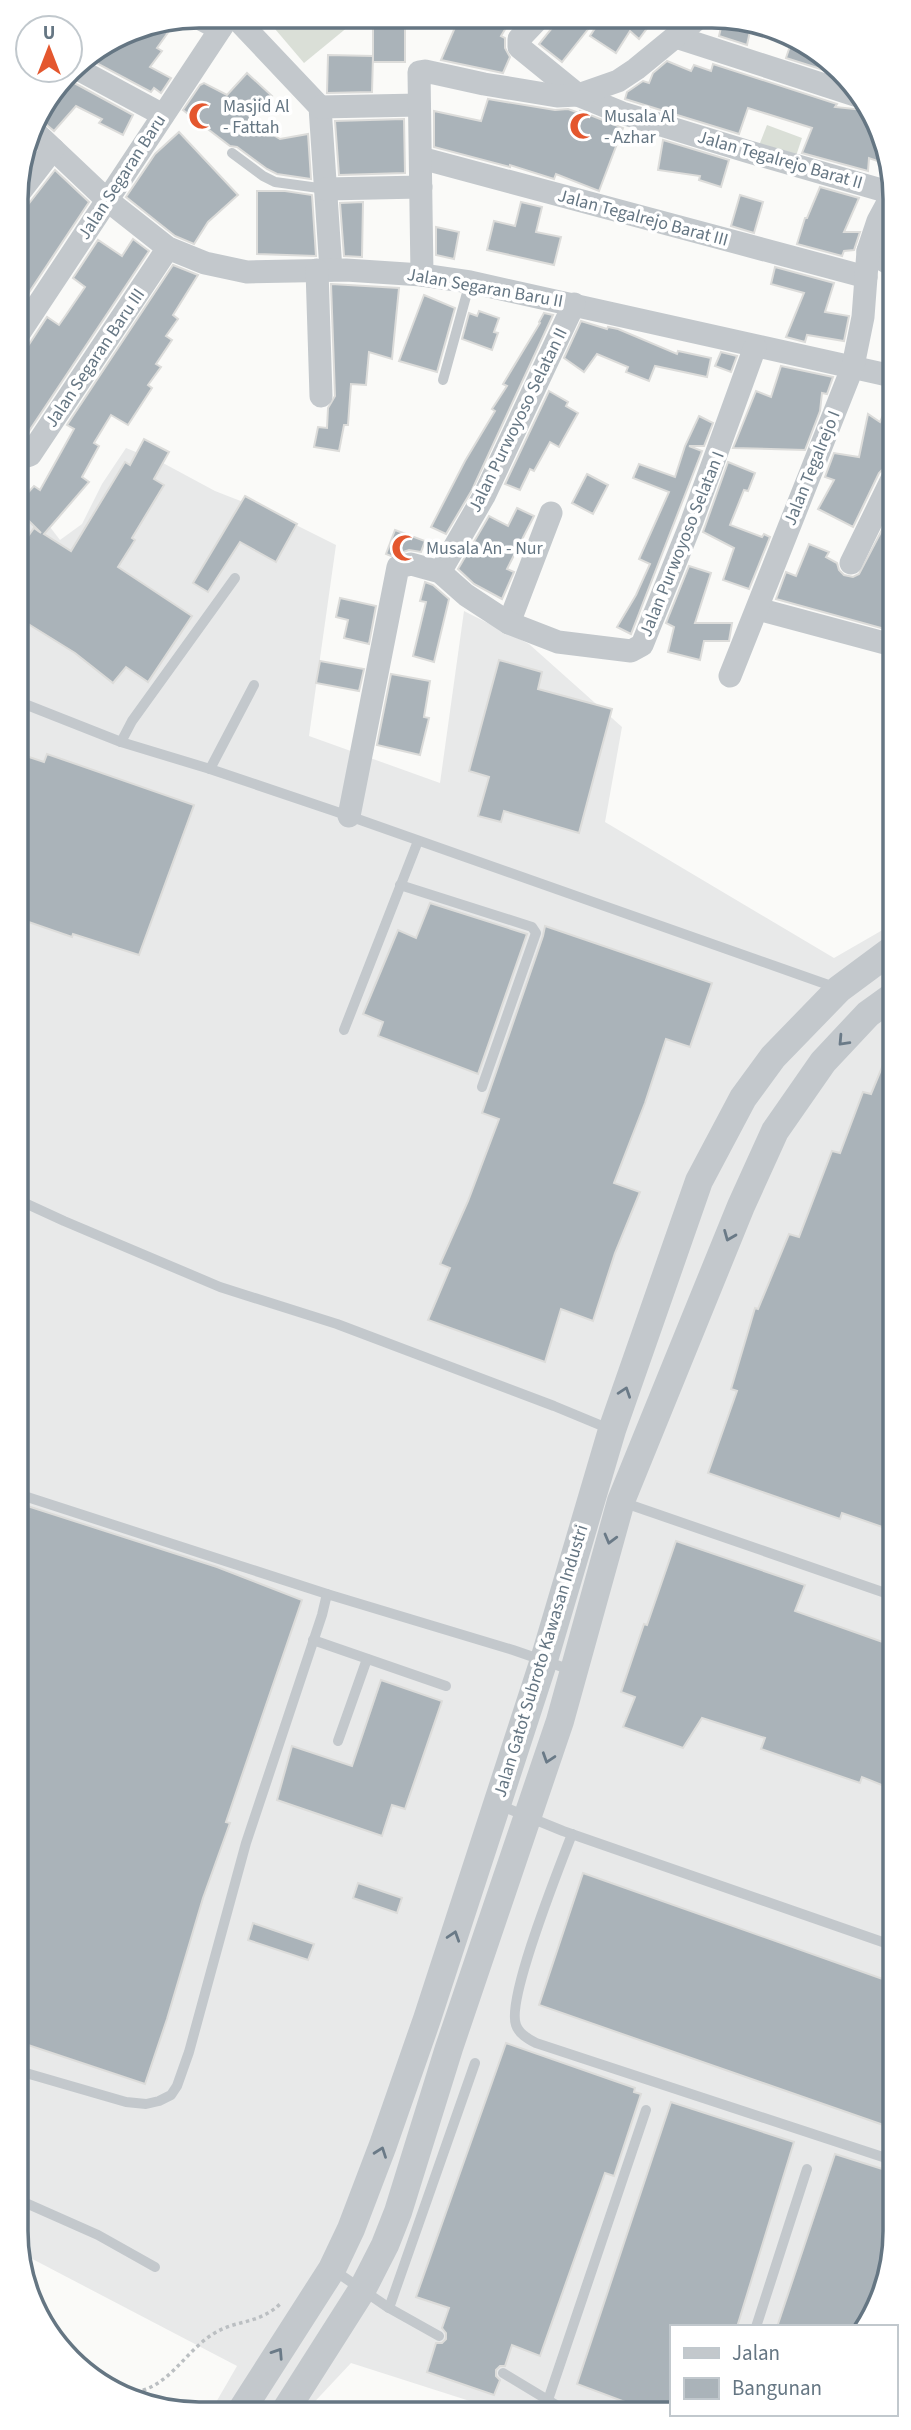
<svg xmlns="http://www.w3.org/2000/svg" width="911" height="2430" font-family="'Source Sans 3',sans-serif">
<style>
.built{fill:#e8e9e9}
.green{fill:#dadfd7}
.building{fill:#aab3b9;stroke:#dcdcda;stroke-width:2}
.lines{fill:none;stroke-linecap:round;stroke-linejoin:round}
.path{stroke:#bbbfc2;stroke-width:3.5;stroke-dasharray:3.5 3.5;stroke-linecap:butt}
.service{stroke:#c3c8cc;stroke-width:10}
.minor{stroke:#c3c8cc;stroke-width:23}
.tertiary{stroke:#c3c8cc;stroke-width:28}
.oneway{stroke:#6a7a87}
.labels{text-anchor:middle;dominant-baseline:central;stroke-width:7;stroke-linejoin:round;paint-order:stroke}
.poi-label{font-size:18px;fill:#657683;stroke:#fff;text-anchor:start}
.street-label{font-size:18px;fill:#657683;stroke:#fff}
.rim{fill:none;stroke:#657683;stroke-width:3.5}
</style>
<rect width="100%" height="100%" fill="#fafaf8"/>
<polygon class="built" points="126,448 163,463 215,491 274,514 336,545 309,736 440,783 464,611 529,644 622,727 605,822 834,958 893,924 895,2243 881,2301 865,2327 671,2327 671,2411 501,2411 351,2363 306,2411 211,2411 237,2366 19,2252 17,496 40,514 60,540 82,524 102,484"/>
<g class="green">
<polygon points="264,16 360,17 304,63"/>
<polygon points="767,125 802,138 794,162 758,148"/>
</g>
<g class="building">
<rect x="373" y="17" width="32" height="45"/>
<polygon points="459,18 482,28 488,18 512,18 501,36 505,38 505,48 510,57 503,73 441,60"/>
<polygon points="560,18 577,18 589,28 562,62 539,44"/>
<polygon points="612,18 638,19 654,19 639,39 630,31 616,53 590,36 601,19 610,25 614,20"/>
<polygon points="723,19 748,19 752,22 747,45 719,36"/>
<polygon points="177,20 157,48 162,51 150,67 171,78 161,93 154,88 151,92 85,57 129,30"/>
<polygon points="791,43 842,70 846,77 786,58"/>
<polygon points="328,55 373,56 372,92 327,93"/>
<polygon points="667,61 691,71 694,65 711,71 713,64 837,104 835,107 864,110 892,166 869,158 868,171 802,153 812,128 748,108 739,134 625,99 627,92 643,81 649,83 653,73"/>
<polygon points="247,73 272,96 249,120 280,139 308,134 311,179 277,174 267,169 237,147 230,146 183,110 200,85 204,83 227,95"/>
<polygon points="67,79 133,115 123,135 99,123 102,119 76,106 54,131 36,116 52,96 56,100"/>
<polygon points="488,99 555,110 568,109 579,113 580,111 623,128 599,191 556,174 554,179 510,165 510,167 434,147 434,111 481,121"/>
<polygon points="404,119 405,173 339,175 335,121"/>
<polygon points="179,132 238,195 208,222 194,244 175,236 126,197 155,154"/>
<polygon points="663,140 729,160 721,187 699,180 700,176 658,170"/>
<polygon points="55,170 89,202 16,312 16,211 27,206"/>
<polygon points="820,187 859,198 844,232 860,232 854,250 844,251 842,256 797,244 805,218 807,218"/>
<polygon points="257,191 285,191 312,195 316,256 257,254"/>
<polygon points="740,195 763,202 754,233 731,226"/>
<polygon points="363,202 362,257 344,256 340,203"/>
<polygon points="521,202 542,207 536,232 561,237 554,265 487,250 494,221 515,226"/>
<polygon points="436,227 459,232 454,259 436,255"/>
<polygon points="133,239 149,251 21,443 17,444 16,375 25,364 16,358 16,352 28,346 47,317 59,325 66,315 85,287 73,278 98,240 122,256"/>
<polygon points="173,265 198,275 173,315 178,319 166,336 172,340 156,364 161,367 148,385 152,388 128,425 111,415 94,443 99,446 82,477 89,482 44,534 71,551 125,462 130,465 144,439 169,452 154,479 164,485 132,538 135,540 118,567 192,616 148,682 126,667 113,683 75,653 17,617 17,611 23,601 17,596 17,552 34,528 41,533 17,509 17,489 24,497 34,486 40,490 74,429 67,425"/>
<polygon points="775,267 834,283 825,312 849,316 844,341 807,335 805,342 786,337 804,293 771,284"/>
<polygon points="331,284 399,288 392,359 369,352 366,385 351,384 348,425 344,425 339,451 314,447 318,427 327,428 328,408 335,396"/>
<polygon points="424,295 455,308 437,372 399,361"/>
<polygon points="479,311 499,318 494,332 498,333 492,350 462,339 469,313 477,316"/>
<polygon points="544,313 553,315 472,490 446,534 431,527 465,461 495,411 492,409 507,386 503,384 540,323 539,322"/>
<polygon points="581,321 607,329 608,327 618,329 677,354 678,351 711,358 707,377 655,366 649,381 626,372 628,367 597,354 584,372 564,358"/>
<polygon points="721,352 737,356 731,372 715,366"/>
<polygon points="781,366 833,377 827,394 822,393 820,411 805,450 733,448 756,391 771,397"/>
<polygon points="549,391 568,402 566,406 578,413 559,447 550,442 534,471 530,469 520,490 505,484"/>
<polygon points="892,396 892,465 885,467 879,473 853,527 818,509 834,480 825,477 834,453 859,457 868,414 880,422"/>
<polygon points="699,416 713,423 704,446 689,446 702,451 631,634 617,627 636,595 650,564 639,559 669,492 633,478 639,464 675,477 685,446"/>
<polygon points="728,462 755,473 748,491 744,490 730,525 762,537 764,534 770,537 749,589 723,580 734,548 703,532"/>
<polygon points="587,474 608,485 593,514 572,503"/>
<polygon points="245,496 297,524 276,562 240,542 208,592 193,583"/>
<polygon points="517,508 534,516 507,569 514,572 502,599 474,584 458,569 489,516 508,526"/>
<polygon points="892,511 892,631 776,599 786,572 796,576 809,544 829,552 826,557 837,563 839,570 844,575 853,577 859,574"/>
<polygon points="395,530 425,541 421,552 409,550 391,556 386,554"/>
<polygon points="689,566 711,573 695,623 732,623 729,641 704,641 700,660 668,652 674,627 666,623"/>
<polygon points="425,582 433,585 449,599 434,662 413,656 426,602 420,601"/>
<polygon points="340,598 376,606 369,644 344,638 348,620 336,617"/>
<polygon points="499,660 542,672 538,689 612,709 579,833 504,811 501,822 478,816 489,777 469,771"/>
<polygon points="320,661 364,669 359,691 316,683"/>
<polygon points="391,674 430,681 424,717 429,718 420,755 377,745"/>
<polygon points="17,753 44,762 47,754 194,805 139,955 73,934 72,937 17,918"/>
<polygon points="430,903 527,934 478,1074 378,1036 383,1022 363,1014 398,930 416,938"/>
<polygon points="545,926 712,983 690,1047 666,1039 645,1103 614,1183 640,1192 615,1253 593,1321 561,1309 545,1362 428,1320 450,1268 440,1264 468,1201 499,1119 482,1113 543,936"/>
<polygon points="892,1043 893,1043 894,1531 842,1513 840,1519 708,1473 737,1391 731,1389 755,1308 758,1309 789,1234 799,1237 832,1151 840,1153 863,1092 871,1094"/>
<polygon points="18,1503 217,1567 302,1600 226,1822 230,1823 203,1898 167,2019 145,2084 19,2042"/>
<polygon points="676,1541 805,1585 795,1611 894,1646 894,1790 862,1777 860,1783 761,1749 765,1738 702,1718 683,1748 623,1727 635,1697 621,1692 644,1624 647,1625"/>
<polygon points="381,1680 442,1701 405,1809 392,1805 382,1836 277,1800 292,1746 352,1766"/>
<polygon points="583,1873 894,1983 895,2129 539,2005"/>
<polygon points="358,1883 402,1898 397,1913 353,1898"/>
<polygon points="253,1923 314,1944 308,1960 248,1940"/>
<polygon points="506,2043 635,2088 634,2092 641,2094 614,2176 605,2173 540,2356 512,2345 505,2366 500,2366 496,2370 496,2376 500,2380 494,2395 427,2372 436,2343 442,2343 446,2339 446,2333 442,2328 449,2308 416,2297"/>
<polygon points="671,2102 794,2142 737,2327 671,2327 671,2411 649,2411 577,2384"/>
<polygon points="835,2154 895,2173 895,2243 881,2301 865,2327 777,2327"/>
</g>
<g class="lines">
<path class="path" d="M129 2393C168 2390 183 2353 213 2334 236 2319 260 2325 282 2302"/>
<g class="service">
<polyline points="232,153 263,176 275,182 326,189"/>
<polyline points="443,380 470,282"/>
<polyline points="17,701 121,742 210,769 349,816 837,988"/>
<polyline points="121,742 132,721 235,578"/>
<polyline points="210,769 254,685"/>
<polyline points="400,885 532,927 536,933 482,1087"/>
<polyline points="344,1030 418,841"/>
<polyline points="27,1204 64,1221 220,1287 337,1324 554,1406 612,1430"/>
<polyline points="18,1494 327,1594"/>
<polyline points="622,1502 894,1596"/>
<polyline points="313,1640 446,1686"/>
<polyline points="338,1741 367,1659"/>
<polyline points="499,1805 563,1831 894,1946"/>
<path d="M572 1834C560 1866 506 1999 516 2025 519 2034 528 2039 536 2043L895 2161"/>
<polyline points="19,2071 126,2102 146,2104 159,2101 171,2095 177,2086 189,2052 246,1843 322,1615 327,1594 513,1650 571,1670"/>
<polyline points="19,2200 98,2235 155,2267"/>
<polyline points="332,2269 389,2308 439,2336"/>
<polyline points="389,2308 475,2063"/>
<polyline points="756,2327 807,2169"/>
<polyline points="503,2373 566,2411"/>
<polyline points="548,2400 646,2110"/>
</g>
<g class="minor">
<polyline points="195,16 220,29"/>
<polyline points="234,16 320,107 331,270"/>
<polyline points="539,18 519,39 519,47 578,95 622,113 746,151 892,193"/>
<polyline points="676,37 855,95"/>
<polyline points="74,67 163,115"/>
<polyline points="320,107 419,105"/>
<polyline points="32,129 107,200 168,248 205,263 247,272 346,270 422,275 470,282 892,376"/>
<polyline points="421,158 866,277"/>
<polyline points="326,189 421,187"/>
<polyline points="16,197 53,149"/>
<polyline points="868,251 892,265"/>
<polyline points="317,270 321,396"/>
<polyline points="422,275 419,72 425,71 484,84 557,96 578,95 618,81 636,69 697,19"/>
<polyline points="16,338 229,16"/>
<polyline points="17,459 30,455 168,248"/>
<polyline points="851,563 892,479"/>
<polyline points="440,572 484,496 574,304"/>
<polyline points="758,609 892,645"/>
<polyline points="509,623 551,513"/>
<polyline points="730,676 853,366 863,317 868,251 878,221 892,195"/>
<polyline points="349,816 398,567 411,564 440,572 466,595 509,623 558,642 631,651 642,645 692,521 755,347"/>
</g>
<g class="tertiary">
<polyline points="241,2411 332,2269 351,2229 383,2145 427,2019 544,1660 612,1430 699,1181 743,1098 773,1057 839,989 893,949"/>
<polyline points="285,2411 362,2290 385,2245 398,2212 449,2048 560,1721 621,1501 741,1206 775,1131 823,1062 868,1014 893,996"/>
</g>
</g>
<defs><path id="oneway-chevron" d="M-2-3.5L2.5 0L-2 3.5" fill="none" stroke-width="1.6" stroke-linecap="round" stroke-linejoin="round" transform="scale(1.75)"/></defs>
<g class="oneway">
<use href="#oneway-chevron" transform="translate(843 1041) rotate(133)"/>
<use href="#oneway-chevron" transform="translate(729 1236) rotate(112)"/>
<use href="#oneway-chevron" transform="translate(625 1392) rotate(-71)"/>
<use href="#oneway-chevron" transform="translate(610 1539) rotate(105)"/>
<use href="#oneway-chevron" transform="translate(548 1758) rotate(108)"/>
<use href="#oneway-chevron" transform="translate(454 1936) rotate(-72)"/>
<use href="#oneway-chevron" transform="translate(381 2152) rotate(-70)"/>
<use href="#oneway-chevron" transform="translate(278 2353) rotate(-57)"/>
</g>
<defs>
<symbol id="mosque-bare" viewBox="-9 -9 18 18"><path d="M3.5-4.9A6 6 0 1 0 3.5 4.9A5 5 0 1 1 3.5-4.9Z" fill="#e4572e" stroke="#fff" stroke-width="2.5" paint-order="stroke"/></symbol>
</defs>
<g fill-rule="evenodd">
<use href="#mosque-bare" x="183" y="97" width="38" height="38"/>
<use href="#mosque-bare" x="564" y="107" width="38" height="38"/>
<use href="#mosque-bare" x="386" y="529" width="38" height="38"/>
</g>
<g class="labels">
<g class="poi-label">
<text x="223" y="106">Masjid Al<tspan x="223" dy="21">- Fattah</tspan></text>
<text x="604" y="116">Musala Al<tspan x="604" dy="21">- Azhar</tspan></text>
<text x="426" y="548">Musala An - Nur</text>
</g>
<g class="street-label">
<text transform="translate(780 160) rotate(16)">Jalan Tegalrejo Barat II</text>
<text transform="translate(122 177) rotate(-57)">Jalan Segaran Baru</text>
<text transform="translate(643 218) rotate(15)">Jalan Tegalrejo Barat III</text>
<text transform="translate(485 288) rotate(10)">Jalan Segaran Baru II</text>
<text transform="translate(95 358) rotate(-56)">Jalan Segaran Baru III</text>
<text transform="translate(518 420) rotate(-64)">Jalan Purwoyoso Selatan II</text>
<text transform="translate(812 468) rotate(-68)">Jalan Tegalrejo I</text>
<text transform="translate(682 544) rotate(-68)">Jalan Purwoyoso Selatan I</text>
<text transform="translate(541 1661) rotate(-73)">Jalan Gatot Subroto Kawasan Industri</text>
</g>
</g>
<path d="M0 0H911V2430H0ZM199 28H712A171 171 0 0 1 883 199V2231A171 171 0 0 1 712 2402H199A171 171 0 0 1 28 2231V199A171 171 0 0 1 199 28Z" fill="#fff" fill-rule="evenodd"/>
<path class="rim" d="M199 28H712A171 171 0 0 1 883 199V2231A171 171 0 0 1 712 2402H199A171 171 0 0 1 28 2231V199A171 171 0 0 1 199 28Z"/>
<rect x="670" y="2325" width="228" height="91" fill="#ffffff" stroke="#c1c8cd" stroke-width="2"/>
<rect x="684" y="2348" width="35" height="10" fill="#c3c8cc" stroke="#c1c8cd" stroke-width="2"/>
<text x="732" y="2360" font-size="21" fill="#657683">Jalan</text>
<rect x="684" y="2378" width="35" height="21" fill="#aab3b9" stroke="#c1c8cd" stroke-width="2"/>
<text x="732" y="2395" font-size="21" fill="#657683">Bangunan</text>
<g transform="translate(49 49)"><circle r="33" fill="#ffffff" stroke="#c1c8cd" stroke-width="2"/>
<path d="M0-5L12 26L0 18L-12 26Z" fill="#e4572e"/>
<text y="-10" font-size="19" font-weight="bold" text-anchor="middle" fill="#657683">U</text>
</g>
</svg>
